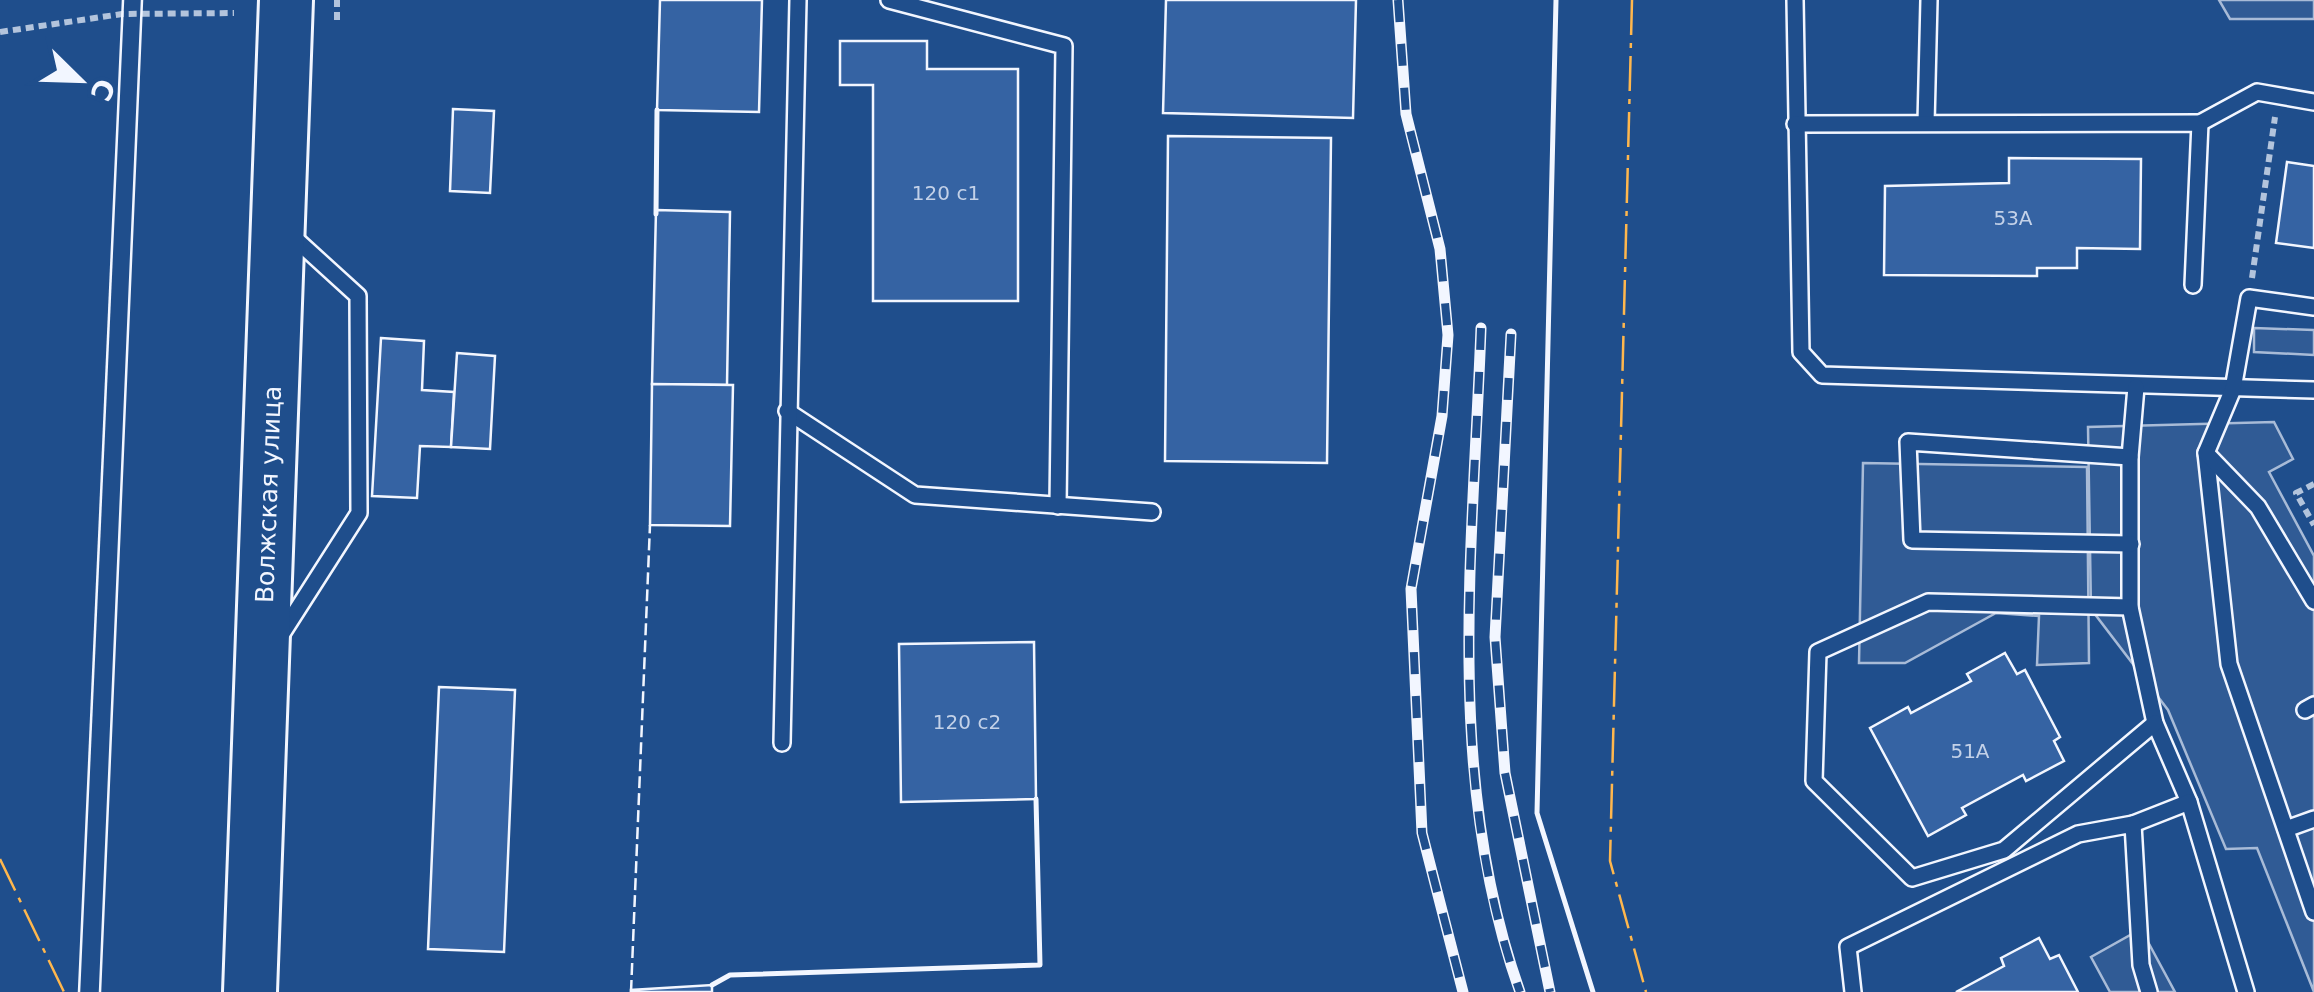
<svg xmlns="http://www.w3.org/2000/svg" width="2314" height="992" font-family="'DejaVu Sans',sans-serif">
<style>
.parking{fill:#305b95;stroke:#a8bbd7;stroke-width:2.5}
.building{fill:#3563a3;stroke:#f2f6ff;stroke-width:2.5}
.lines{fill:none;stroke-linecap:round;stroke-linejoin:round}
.service-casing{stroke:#f2f6ff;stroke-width:20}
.primary-casing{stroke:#f2f6ff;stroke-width:58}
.path{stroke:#b3c4dc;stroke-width:6;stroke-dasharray:8 5;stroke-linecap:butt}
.service{stroke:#1f4e8c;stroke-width:15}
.primary{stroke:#1f4e8c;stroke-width:52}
.tram{stroke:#f2f6ff;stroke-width:2.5}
.rail-casing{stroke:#f2f6ff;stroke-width:11}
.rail{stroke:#1f4e8c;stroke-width:8;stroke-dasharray:22;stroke-linecap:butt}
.fence{stroke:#f2f6ff;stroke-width:2.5;stroke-dasharray:12 5;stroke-linecap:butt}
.wall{stroke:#f2f6ff;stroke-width:5}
.power{stroke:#ffb74d;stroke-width:2.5;stroke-dasharray:35 8 5 8;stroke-linecap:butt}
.labels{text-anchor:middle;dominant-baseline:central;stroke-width:8;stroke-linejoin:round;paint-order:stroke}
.number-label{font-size:20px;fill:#c3d1e8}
.street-label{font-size:25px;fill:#f2f6ff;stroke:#1f4e8c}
</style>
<rect width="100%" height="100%" fill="#1f4e8c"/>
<g class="parking">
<polygon points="2219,0 2314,0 2314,19 2230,19"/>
<polygon points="2254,328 2314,330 2314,355 2254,352"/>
<polygon points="2274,422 2293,459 2269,472 2314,556 2314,992 2257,848 2226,849 2168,710 2091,609 2088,427"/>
<polygon points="1863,463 2087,467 2089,663 2037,665 2039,616 1996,613 1905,663 1859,663"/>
<polygon points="2141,929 2175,992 2110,992 2091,957"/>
</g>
<g class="building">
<polygon points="660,0 762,0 759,112 657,110"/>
<polygon points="1166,0 1356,0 1353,118 1163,113"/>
<polygon points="840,41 927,41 927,69 1018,69 1018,301 873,301 873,85 840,85"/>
<polygon points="453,109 494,111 490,193 450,191"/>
<polygon points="1168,136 1331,138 1327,463 1165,461"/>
<polygon points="2009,158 2141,159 2140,249 2077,248 2077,268 2037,268 2037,276 1884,275 1885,186 2009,183"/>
<polygon points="2287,162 2314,166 2314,248 2276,243"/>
<polygon points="656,210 730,212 727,385 652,384"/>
<polygon points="381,338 424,341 422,390 454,392 451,447 420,446 417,498 372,496"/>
<polygon points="457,353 495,356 490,449 451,447"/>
<polygon points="652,384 733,385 730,526 650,525"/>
<polygon points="1034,642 1036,799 901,802 899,644"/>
<polygon points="2005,653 2017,674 2025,670 2060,737 2054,741 2064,761 2026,781 2023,775 1962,808 1966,815 1928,836 1870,728 1908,707 1911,713 1971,681 1967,674"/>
<polygon points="439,687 515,690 504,952 428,949"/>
<polygon points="2039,938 2050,959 2059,955 2078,992 1956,992 2004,966 2001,958"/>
<polygon points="712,985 712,992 631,992 631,990"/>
</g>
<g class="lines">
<defs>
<g id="service">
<polyline points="889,0 1064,46 1058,506"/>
<polyline points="1795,0 1801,352 1822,375 2314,390"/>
<polyline points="1926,123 1929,0"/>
<polyline points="2200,123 2257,92 2314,102"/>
<polyline points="1795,124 2200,123 2193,285"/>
<polyline points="2314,307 2249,298 2233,389 2206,453 2229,664 2314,912"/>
<polyline points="2136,387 2130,457 2130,607 2155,723 2189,802 2246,992"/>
<polyline points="787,411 915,495 1152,512"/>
<polyline points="2206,453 2258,507 2314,601"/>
<polyline points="2130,457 1908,442 1912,540 2131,544"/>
<polyline points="2130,607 1928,602 1818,652 1814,781 1912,878 2004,850 2155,723"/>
<polyline points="281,635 359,513 358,296 291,235"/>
<polyline points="2305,710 2314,705"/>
<polyline points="782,743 798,0"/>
<polyline points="2133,824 2189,802"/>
<polyline points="2286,829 2314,819"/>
<polyline points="1853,992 1848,947 2078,834 2133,824 2141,965 2149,992"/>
</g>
<g id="primary">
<path id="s1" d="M250 992 286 0"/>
</g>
</defs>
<use href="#service" class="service-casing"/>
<use href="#primary" class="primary-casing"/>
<g class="path">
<polyline points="337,20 337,0"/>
<polyline points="0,32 122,14 234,13"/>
<polyline points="2252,278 2275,117"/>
<polyline points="2314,484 2296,493 2314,525"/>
</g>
<use href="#service" class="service"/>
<use href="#primary" class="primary"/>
<g class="tram">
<polyline points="79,992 123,0"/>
<polyline points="100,992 142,0"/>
</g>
<defs>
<g id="rail">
<polyline points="1398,0 1406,114 1440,249 1448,335 1442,416 1411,589 1422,833 1463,992"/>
<path d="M1481 328C1473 550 1444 779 1520 992"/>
<polyline points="1511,334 1495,637 1505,773 1550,992"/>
</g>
</defs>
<use href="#rail" class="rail-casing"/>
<use href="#rail" class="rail"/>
<polyline class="fence" points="631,992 650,525"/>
<g class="wall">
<polyline points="1556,0 1537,813 1593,992"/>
<polyline points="656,214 657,110"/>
<polyline points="712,985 730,975 1040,965 1036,799"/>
</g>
<g class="power">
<polyline points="1632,0 1610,861 1646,992"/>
<polyline points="0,859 64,992"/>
</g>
</g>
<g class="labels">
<g class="number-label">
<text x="946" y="193">120 с1</text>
<text x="2013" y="218">53А</text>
<text x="967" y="722">120 с2</text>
<text x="1970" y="751">51А</text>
</g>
<g class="street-label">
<text stroke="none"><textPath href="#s1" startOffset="498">Волжская улица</textPath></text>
</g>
</g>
<g transform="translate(80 80) rotate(113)" stroke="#1f4e8c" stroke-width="8" paint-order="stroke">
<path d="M0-8L18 38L0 25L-18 38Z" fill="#f2f6ff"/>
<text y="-15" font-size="28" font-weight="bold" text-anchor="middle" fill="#f2f6ff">С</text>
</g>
</svg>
